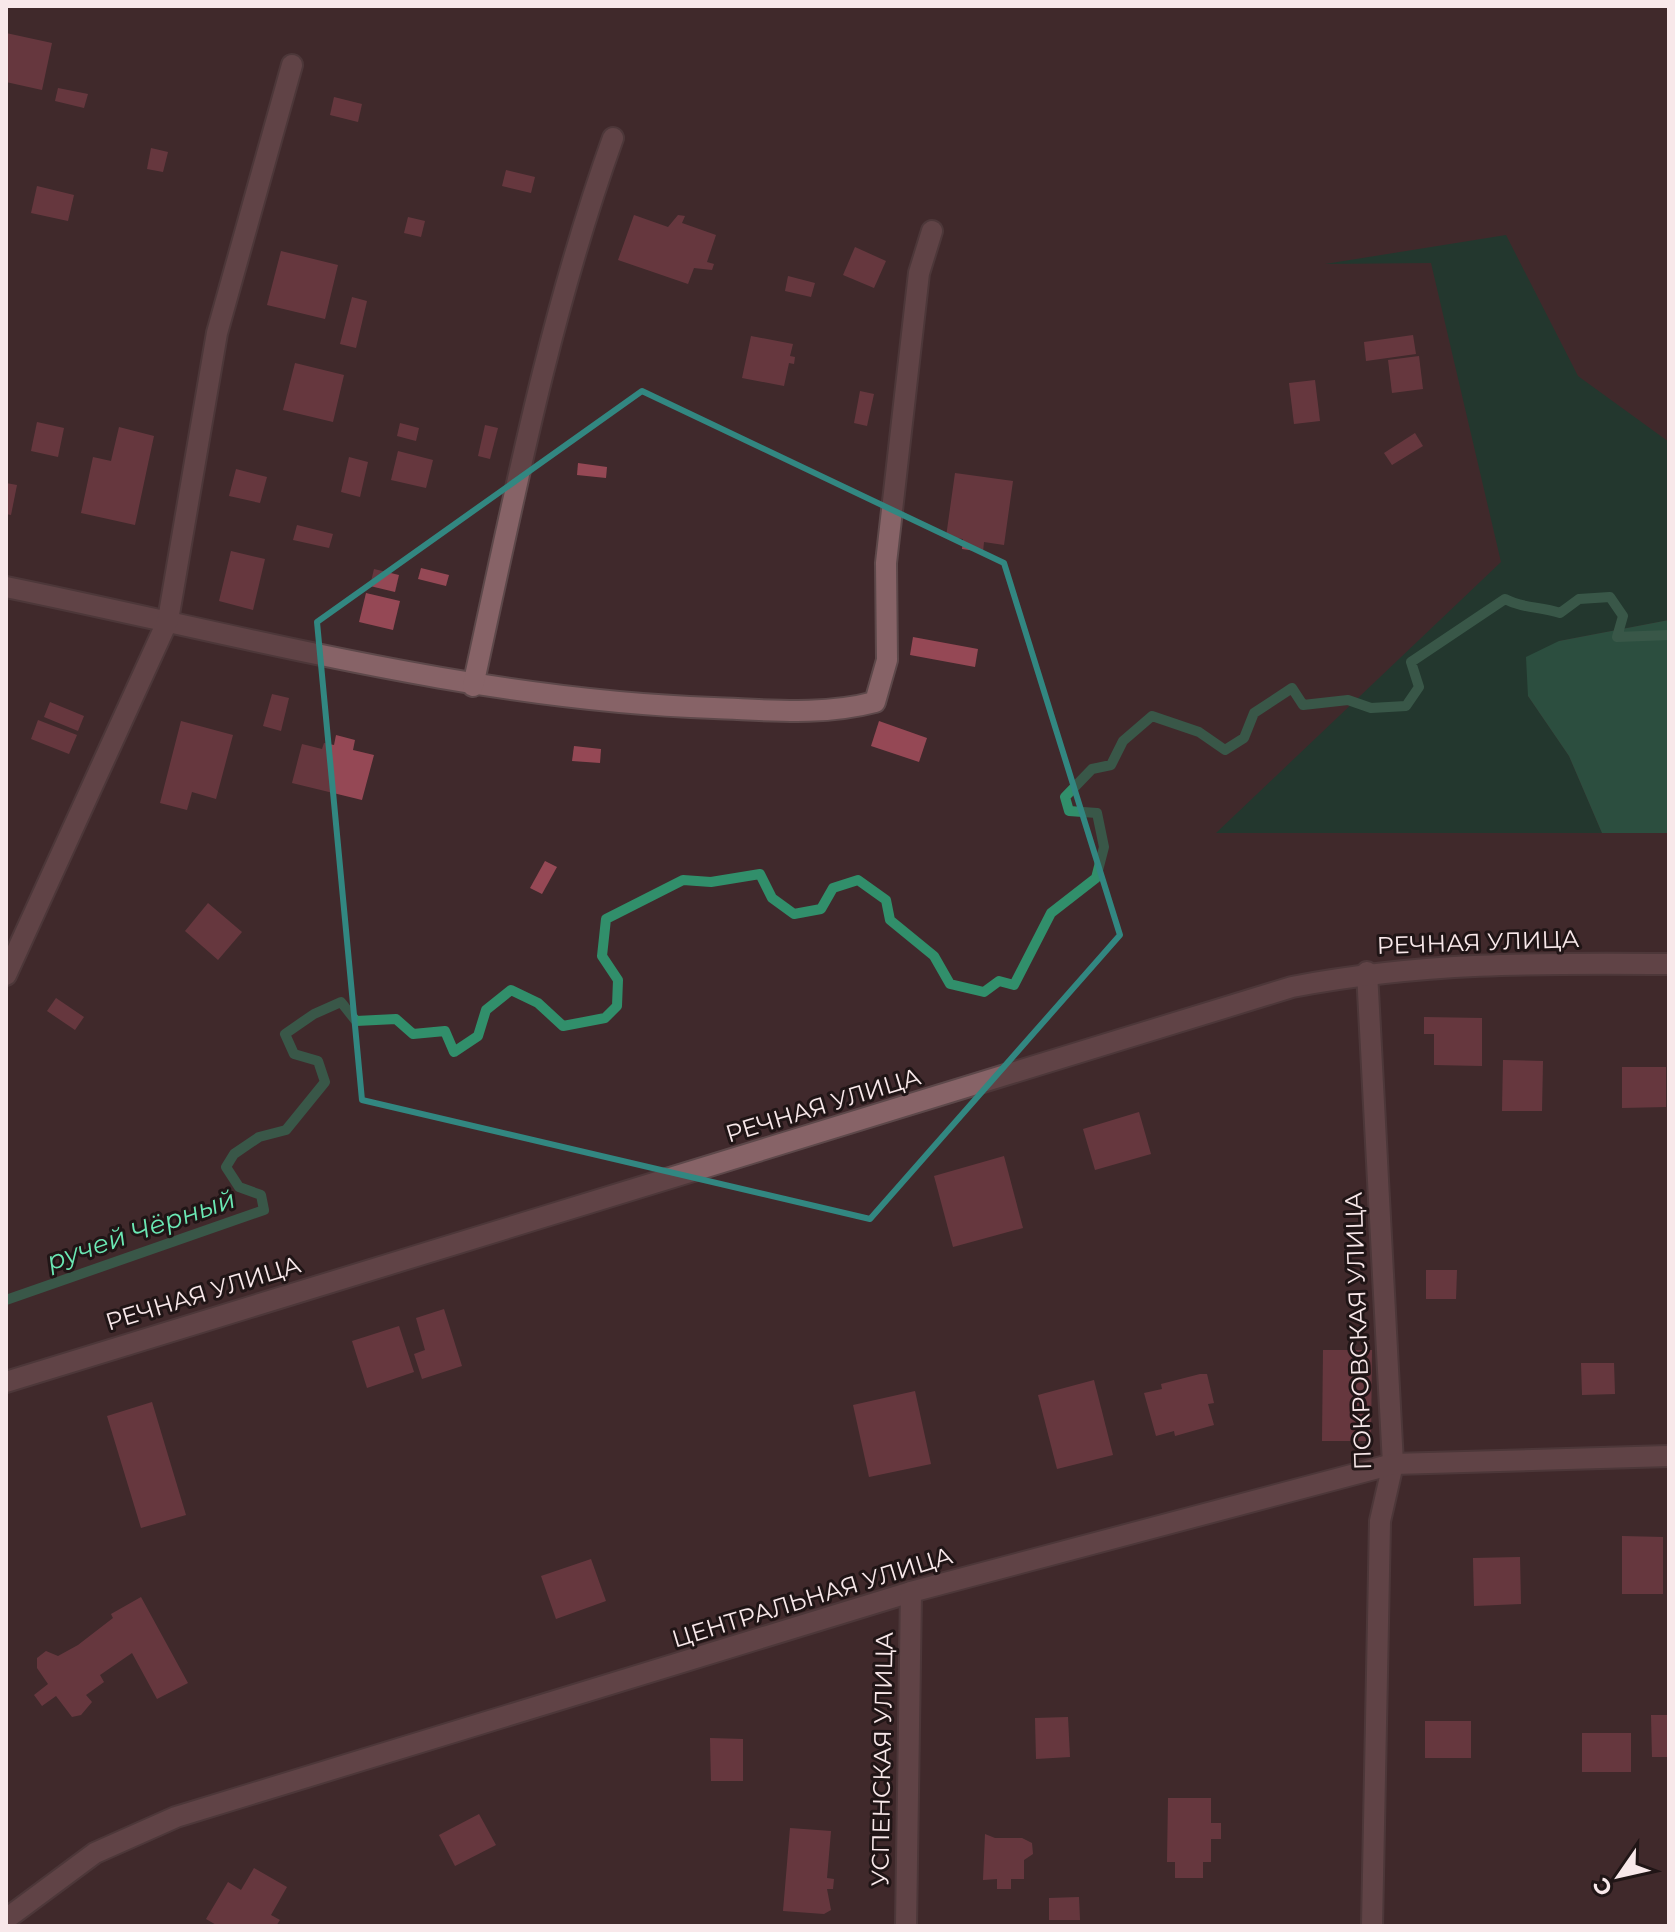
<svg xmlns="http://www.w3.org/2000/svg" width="1675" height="1932" font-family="Montserrat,sans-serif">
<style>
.green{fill:#014831}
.forest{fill:#147b57}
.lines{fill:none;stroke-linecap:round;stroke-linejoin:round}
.stream{stroke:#318f6b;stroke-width:10}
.building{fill:#954855}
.minor-casing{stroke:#5d484a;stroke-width:24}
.minor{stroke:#876367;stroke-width:20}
.marked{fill:none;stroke:#328781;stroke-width:6;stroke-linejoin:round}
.labels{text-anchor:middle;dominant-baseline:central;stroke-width:6;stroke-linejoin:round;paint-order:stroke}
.street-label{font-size:24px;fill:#f8e8ea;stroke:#201516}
.water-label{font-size:26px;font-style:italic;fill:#6be8b4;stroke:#201516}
</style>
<rect width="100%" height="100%" fill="#40292c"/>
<polygon class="green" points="1506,235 1578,376 1669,442 1669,620 1559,641 1528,696 1569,756 1602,833 1216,833 1501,562 1431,263 1325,264"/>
<polygon class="forest" points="1669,620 1669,833 1602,833 1569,756 1528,696 1526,657 1559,641"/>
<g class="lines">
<path class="stream" d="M6 1300 264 1210 261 1195 239 1187 226 1167 234 1154 259 1137 286 1130 325 1082 318 1061 294 1054 285 1034 314 1014 341 1002 356 1021 396 1019 413 1034 445 1031 454 1052 478 1036 486 1010 511 990 538 1003 563 1026 605 1018 617 1006 618 980 602 956 606 919 683 880 711 882 760 874 772 898 794 914 821 909 833 888 858 880 886 900 890 920 934 956 950 984 984 992 999 981 1014 985 1051 913 1096 878 1104 847 1097 813 1069 811 1065 797 1092 769 1111 765 1123 741 1152 716 1199 732 1225 750 1244 738 1254 713 1292 688 1303 705 1348 700 1371 708 1406 706 1419 687 1411 662 1505 599C1524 609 1540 606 1560 613L1579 599 1610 597 1623 616 1617 637 1669 635"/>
</g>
<g class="building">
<polygon points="6,33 52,43 42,90 6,82"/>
<polygon points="58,88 88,94 84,108 55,101"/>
<polygon points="334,97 362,104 358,122 330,115"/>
<polygon points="151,148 168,152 163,172 147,169"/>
<polygon points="506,170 535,177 531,193 502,186"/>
<polygon points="37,186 74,195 68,221 31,213"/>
<polygon points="634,215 668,227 678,215 685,216 682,223 716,235 707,262 714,264 712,270 694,268 688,284 618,260"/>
<polygon points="408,217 425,221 421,237 404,233"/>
<polygon points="855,247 886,261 874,288 843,275"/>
<polygon points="281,251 338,265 325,319 267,305"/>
<polygon points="788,276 815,283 811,297 785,291"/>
<polygon points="352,297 367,301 356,348 340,344"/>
<polygon points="1413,335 1416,354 1366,361 1364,342"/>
<polygon points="751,336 793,344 790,356 795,357 794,364 789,363 784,386 742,378"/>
<polygon points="1419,356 1423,389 1392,393 1388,360"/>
<polygon points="295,363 344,375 333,422 283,410"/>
<polygon points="1315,380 1320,421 1294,424 1289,383"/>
<polygon points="860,391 874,394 867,426 854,423"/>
<polygon points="37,422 64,428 58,457 31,451"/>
<polygon points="400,423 419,428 416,441 397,436"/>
<polygon points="485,425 498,428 490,459 478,456"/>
<polygon points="119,427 154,436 135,525 81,513 93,457 111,461"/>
<polygon points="1415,433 1423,446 1392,465 1384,453"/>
<polygon points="398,451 433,460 426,488 391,480"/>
<polygon points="349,457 368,462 360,497 341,492"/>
<polygon points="578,463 607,467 606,478 577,475"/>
<polygon points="236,469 267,477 260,503 229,496"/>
<polygon points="955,473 1013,481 1004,545 984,542 983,552 962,549 963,539 946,537"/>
<polygon points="6,483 17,485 11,515 6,514"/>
<polygon points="297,525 333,534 329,548 293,540"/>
<polygon points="231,551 265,559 253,610 219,601"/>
<polygon points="421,568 449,575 446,586 418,579"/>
<polygon points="374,569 399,575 395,592 370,586"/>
<polygon points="366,593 400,601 393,630 359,622"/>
<polygon points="913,637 978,649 975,667 910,655"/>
<polygon points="272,694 289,698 281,731 263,726"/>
<polygon points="50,702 84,716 78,731 44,717"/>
<polygon points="38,720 77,735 69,754 31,739"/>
<polygon points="181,721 233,735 216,799 192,792 187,810 160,803"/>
<polygon points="879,721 927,738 919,762 871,746"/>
<polygon points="336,735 355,740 353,750 374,755 362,800 292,783 302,744 322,749 324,743 334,745"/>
<polygon points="574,746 601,749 600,763 572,761"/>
<polygon points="545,861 557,867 542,894 530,888"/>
<polygon points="208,903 242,932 218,960 185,931"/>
<polygon points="56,998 84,1017 75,1030 47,1011"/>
<polygon points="1424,1017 1482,1018 1482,1066 1434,1065 1434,1034 1424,1034"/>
<polygon points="1503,1060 1543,1061 1542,1111 1502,1111"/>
<polygon points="1622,1067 1666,1067 1666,1107 1622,1108"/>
<polygon points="1139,1112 1151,1154 1095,1170 1083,1129"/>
<polygon points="1004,1156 1023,1228 953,1247 934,1176"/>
<polygon points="1426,1270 1457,1270 1456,1299 1426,1299"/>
<polygon points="444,1309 462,1366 422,1379 414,1354 425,1350 416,1318"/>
<polygon points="399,1326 414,1372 367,1388 352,1341"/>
<polygon points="1323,1350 1372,1350 1371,1441 1322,1441"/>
<polygon points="1581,1363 1614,1363 1615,1394 1582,1395"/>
<polygon points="1200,1374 1207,1374 1214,1403 1208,1404 1214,1425 1175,1436 1174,1431 1156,1436 1144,1393 1162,1389 1161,1384"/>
<polygon points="1094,1380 1113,1455 1057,1469 1038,1395"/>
<polygon points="915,1391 931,1464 869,1477 853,1405"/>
<polygon points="152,1402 186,1515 141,1528 107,1416"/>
<polygon points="1622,1536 1663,1537 1663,1594 1622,1594"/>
<polygon points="1520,1557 1521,1604 1474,1606 1473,1558"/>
<polygon points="591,1559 606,1601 556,1619 541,1576"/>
<polygon points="141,1597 188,1683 157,1699 132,1653 100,1675 104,1682 86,1695 92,1702 81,1715 72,1717 56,1696 42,1706 34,1695 48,1684 37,1668 37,1658 46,1651 58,1656 78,1645 113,1618 111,1614"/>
<polygon points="1651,1715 1669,1715 1669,1757 1652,1757"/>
<polygon points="1068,1717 1070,1757 1036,1759 1035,1718"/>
<rect x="1425" y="1721" width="46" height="37"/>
<rect x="1582" y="1733" width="49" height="39"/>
<polygon points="710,1738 743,1739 743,1781 711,1781"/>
<polygon points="1168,1798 1211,1798 1211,1823 1221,1823 1221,1839 1211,1839 1211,1862 1203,1862 1203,1878 1175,1878 1175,1862 1167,1862"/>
<polygon points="479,1814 496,1845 455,1866 439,1835"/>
<polygon points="790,1828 831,1831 827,1878 834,1879 833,1889 827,1889 831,1910 824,1914 783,1911"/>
<polygon points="985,1834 995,1838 1022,1838 1032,1843 1033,1854 1024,1860 1024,1879 1011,1879 1011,1889 997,1889 997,1879 983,1880"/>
<polygon points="254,1868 287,1887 271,1915 280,1920 276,1926 218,1926 206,1919 228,1882 241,1890"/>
<polygon points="1079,1897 1080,1920 1049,1920 1049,1898"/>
</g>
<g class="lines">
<defs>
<g id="minor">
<path d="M6 587C241 635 474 700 714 708 769 710 822 716 875 702L887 660 886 563 919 273 932 231"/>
<path d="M473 686C513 502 549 315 613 138"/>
<polyline points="1367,972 1393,1464 1380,1521 1372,1926"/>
<polyline points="6,975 168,620 217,333 292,65"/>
<path d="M6 1382 1292 987C1421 962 1539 963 1669 964"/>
<polyline points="6,1919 95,1853 176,1817 911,1592 1393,1464 1669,1456"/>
<polyline points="906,1926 911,1592"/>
</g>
</defs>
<use href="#minor" class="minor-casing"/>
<use href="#minor" class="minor"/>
</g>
<path d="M0 0H1675V1932H0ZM642 391 1004 563 1120 935 870 1219 362 1100 317 622Z" fill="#40292c" fill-opacity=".55" fill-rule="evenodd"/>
<path class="marked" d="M642 391 1004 563 1120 935 870 1219 362 1100 317 622Z"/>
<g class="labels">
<g class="street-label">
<text transform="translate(1478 942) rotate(-2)">РЕЧНАЯ УЛИЦА</text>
<text transform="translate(823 1105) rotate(-17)">РЕЧНАЯ УЛИЦА</text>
<text transform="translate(203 1293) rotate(-17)">РЕЧНАЯ УЛИЦА</text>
<text transform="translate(1358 1331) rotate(-92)">ПОКРОВСКАЯ УЛИЦА</text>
<text transform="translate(812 1597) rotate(-17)">ЦЕНТРАЛЬНАЯ УЛИЦА</text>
<text transform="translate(882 1759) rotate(-89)">УСПЕНСКАЯ УЛИЦА</text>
</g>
<g class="water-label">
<text transform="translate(141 1230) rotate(-19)">ручей Чёрный</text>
</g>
</g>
<rect width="1675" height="1932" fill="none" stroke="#f8e8ea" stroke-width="16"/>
<g transform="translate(1619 1876) rotate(236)" stroke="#201516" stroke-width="6" paint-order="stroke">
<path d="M0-6L14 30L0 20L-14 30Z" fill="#f8e8ea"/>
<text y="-12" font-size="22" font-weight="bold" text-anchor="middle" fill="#f8e8ea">С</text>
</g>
</svg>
